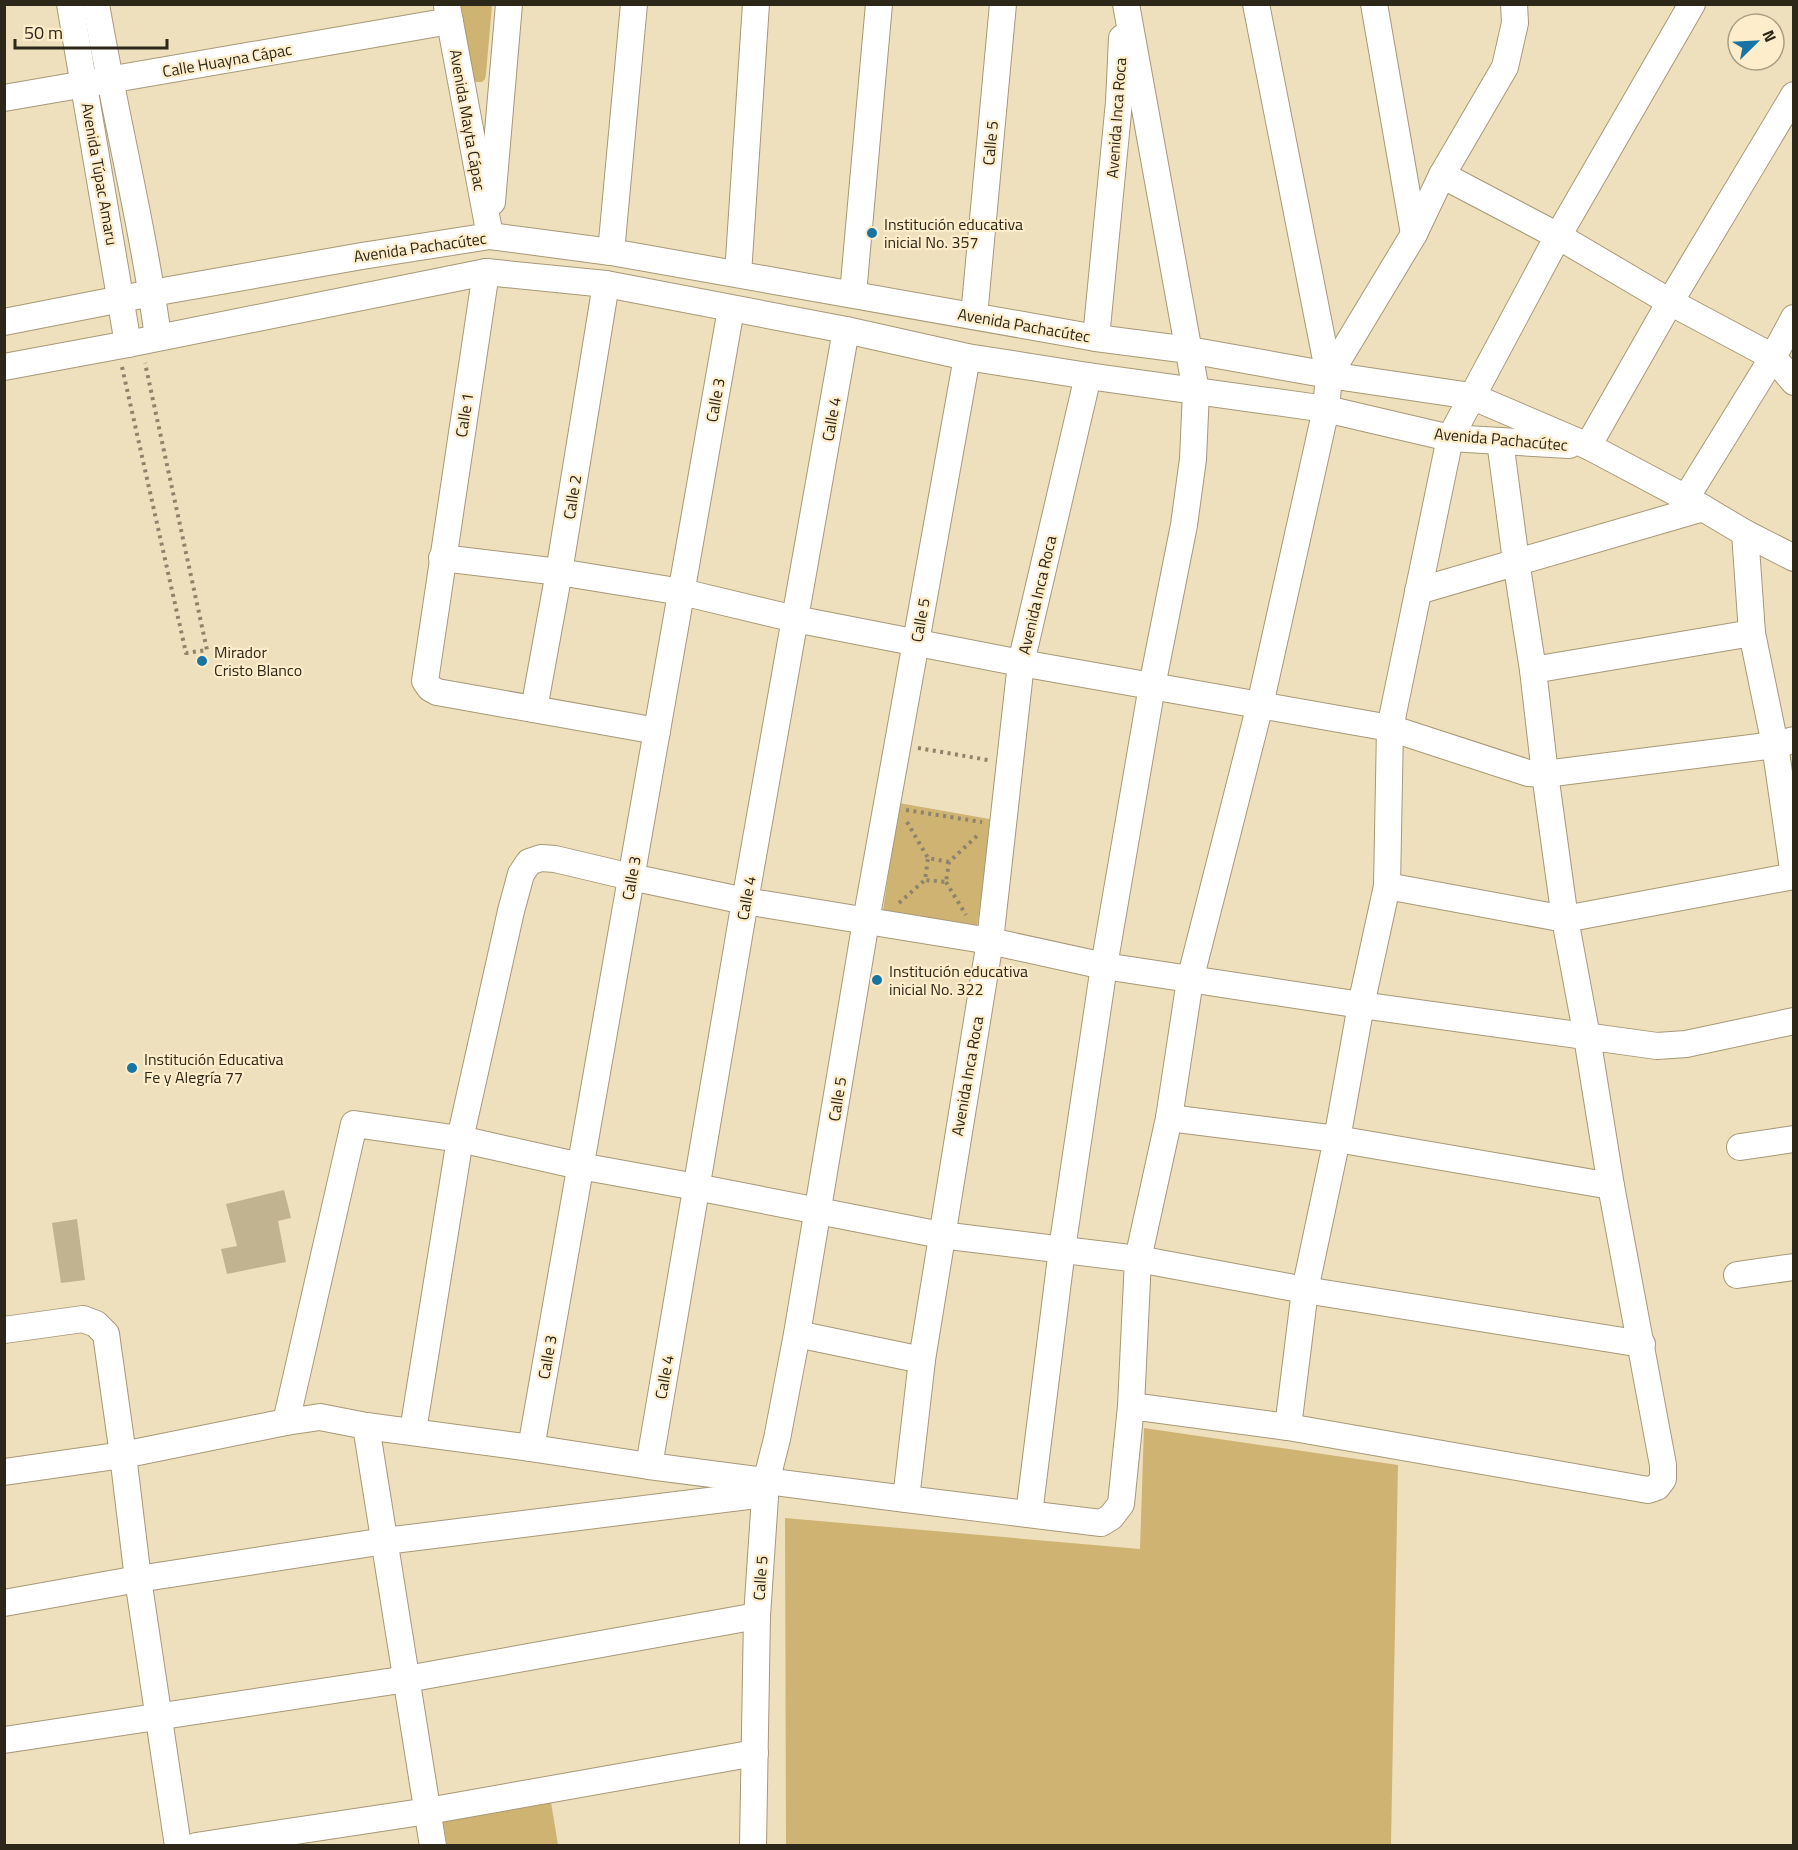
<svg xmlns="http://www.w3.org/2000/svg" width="1798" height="1850" font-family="'Titillium Web',sans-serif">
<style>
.green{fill:#cfb373}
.building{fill:#c1b290}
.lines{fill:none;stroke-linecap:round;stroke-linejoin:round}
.minor-casing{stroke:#a79877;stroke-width:28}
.path{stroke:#8e836b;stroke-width:4;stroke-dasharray:3 4.5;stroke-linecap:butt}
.minor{stroke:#fff;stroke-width:26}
.poi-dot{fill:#1874a2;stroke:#fdedca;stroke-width:2}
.labels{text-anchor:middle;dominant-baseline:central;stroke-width:4.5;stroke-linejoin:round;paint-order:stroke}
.street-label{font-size:16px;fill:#2d271a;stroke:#fdedca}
.poi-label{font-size:16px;fill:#2d271a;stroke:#fdedca;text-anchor:start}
</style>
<rect width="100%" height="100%" fill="#efe0bd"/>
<g class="green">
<polygon points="457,5 492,5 486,74 485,79 482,82 473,82"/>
<polygon points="899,803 995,820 976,932 882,917"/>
<polygon points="1144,1428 1398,1465 1391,1845 786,1845 785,1518 1140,1549"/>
<polygon points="551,1802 558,1845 447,1845 443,1821"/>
</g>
<g class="building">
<polygon points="284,1190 291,1218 278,1221 286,1262 227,1274 221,1249 237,1246 226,1204"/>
<polygon points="77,1219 85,1280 61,1283 52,1223"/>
</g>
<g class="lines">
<defs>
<g id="minor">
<polyline points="70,4 128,344"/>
<path d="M96 4C115 116 143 225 158 337"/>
<polyline points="1374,4 1414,234"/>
<polyline points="447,6 490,236"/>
<polyline points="4,98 450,21"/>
<polyline points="1442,175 1558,236 1670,302 1773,357 1794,382"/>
<polyline points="492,202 509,4"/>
<polyline points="611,252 634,4"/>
<polyline points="486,272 425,681 430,688 437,692 657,731"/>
<polyline points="738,274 756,4"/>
<polyline points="853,294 879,4"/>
<polyline points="974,316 1003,4"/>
<polyline points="4,322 152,293 362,256 490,236 611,252 1096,338 1189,350 1329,375 1471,396 1588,446 1686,498 1745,533 1752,633 1775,745 1794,876"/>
<polyline points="1096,338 1119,102 1122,38"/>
<polyline points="4,367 128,344 486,272 606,284 846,330 967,357 1088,376 1326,409 1450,438 1569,445"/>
<polyline points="1329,375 1414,234 1442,175 1505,67 1515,23 1514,4"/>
<polyline points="1588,446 1670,302 1794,95"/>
<polyline points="1686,498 1773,357 1794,318"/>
<polyline points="1745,533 1794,558"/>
<polyline points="442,558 559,572 682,592 795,619 1021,663 1390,728 1528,773 1545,774 1775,745 1794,740"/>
<polyline points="1418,591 1703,508"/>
<polyline points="1533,670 1752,633"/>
<polyline points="534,709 559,572 606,284"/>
<polyline points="1387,886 1565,919 1794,876"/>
<polyline points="1169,1118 1337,1139 1611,1186"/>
<polyline points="1740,1147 1794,1139"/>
<polyline points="1737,1275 1794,1267"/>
<polyline points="4,1330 83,1319 96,1324 106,1334 123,1455 138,1579 178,1846"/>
<polyline points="797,1334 922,1360"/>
<polyline points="1131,1406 1138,1259 1169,1118 1190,980 1260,705 1326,409 1329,375 1256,4"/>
<polyline points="286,1422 354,1124 460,1139 580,1166 696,1187 941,1235 1138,1259 1305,1290 1642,1344"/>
<polyline points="366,1426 433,1846"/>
<polyline points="1288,1427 1305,1290 1337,1139 1361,1005 1387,886 1390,728 1450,438 1558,236 1692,4"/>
<polyline points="413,1431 460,1139 511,911 521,874 529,862 541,858 555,859 631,877 745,901 990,941 1104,966 1361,1005 1657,1046 1686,1044 1794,1021"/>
<polyline points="531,1448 731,309"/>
<polyline points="649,1466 745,901 846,330"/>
<polyline points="4,1472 123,1455 286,1422 320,1417 366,1426 531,1448 649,1466 906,1499 922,1360 990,941 1021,663 1088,376"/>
<polyline points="906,1499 1101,1523 1111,1517 1121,1504 1131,1406 1288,1427 1648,1490 1657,1487 1663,1479 1663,1465 1611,1186 1587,1037 1565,919 1545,774 1533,670 1516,561 1500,441"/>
<polyline points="1029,1514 1062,1249 1104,966 1152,686 1184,525 1193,459 1196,391 1126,4"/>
<polyline points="4,1603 138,1579 385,1541 765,1494"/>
<polyline points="4,1740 407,1679 757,1616"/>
<polyline points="196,1846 428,1811 755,1753"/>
<polyline points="753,1846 757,1616 766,1482 777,1439 797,1334 866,921 967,357"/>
</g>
</defs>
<use href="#minor" class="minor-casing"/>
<g class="path">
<polyline points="122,367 186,653 207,650 145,363"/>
<polyline points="918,748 988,760"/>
<polyline points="906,810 982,822"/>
<polyline points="907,822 928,858"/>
<polyline points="949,862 928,858 925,880 946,882 949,862 979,834"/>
<polyline points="946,882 966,915"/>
<polyline points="899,903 925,880"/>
</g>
<use href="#minor" class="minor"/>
</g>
<g class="poi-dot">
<circle cx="872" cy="233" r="6"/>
<circle cx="202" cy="661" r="6"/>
<circle cx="877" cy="980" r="6"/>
<circle cx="132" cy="1068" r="6"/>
</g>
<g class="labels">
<g class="street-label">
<text transform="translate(227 60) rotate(-10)">Calle Huayna Cápac</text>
<text transform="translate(1116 118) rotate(-86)">Avenida Inca Roca</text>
<text transform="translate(468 120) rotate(80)">Avenida Mayta Cápac</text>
<text transform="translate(990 143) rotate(-85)">Calle 5</text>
<text transform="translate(100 174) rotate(80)">Avenida Túpac Amaru</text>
<text transform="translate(420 247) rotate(-8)">Avenida Pachacútec</text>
<text transform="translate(1024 325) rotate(10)">Avenida Pachacútec</text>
<text transform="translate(715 400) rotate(-80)">Calle 3</text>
<text transform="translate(464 415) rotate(-81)">Calle 1</text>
<text transform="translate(831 419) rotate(-80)">Calle 4</text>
<text transform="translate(1501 439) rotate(5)">Avenida Pachacútec</text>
<text transform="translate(572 497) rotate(-81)">Calle 2</text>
<text transform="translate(1037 595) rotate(-77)">Avenida Inca Roca</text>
<text transform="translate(920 620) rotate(-80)">Calle 5</text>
<text transform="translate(631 878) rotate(-80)">Calle 3</text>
<text transform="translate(746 898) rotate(-80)">Calle 4</text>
<text transform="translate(967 1076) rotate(-80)">Avenida Inca Roca</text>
<text transform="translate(837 1099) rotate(-81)">Calle 5</text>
<text transform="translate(547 1357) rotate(-80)">Calle 3</text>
<text transform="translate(664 1377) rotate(-80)">Calle 4</text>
<text transform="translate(760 1578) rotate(-86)">Calle 5</text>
</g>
<g class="poi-label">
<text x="884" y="224">Institución educativa<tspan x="884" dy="18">inicial No. 357</tspan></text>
<text x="214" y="652">Mirador<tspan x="214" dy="18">Cristo Blanco</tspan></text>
<text x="889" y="971">Institución educativa<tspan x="889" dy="18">inicial No. 322</tspan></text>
<text x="144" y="1059">Institución Educativa<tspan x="144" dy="18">Fe y Alegría 77</tspan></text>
</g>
</g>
<rect width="1798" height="1850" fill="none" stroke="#2d271a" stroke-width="12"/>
<g transform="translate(1756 42) rotate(66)"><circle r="28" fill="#fdedca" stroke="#aa9e84" stroke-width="1.5"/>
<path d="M0-4.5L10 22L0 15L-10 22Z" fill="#1874a2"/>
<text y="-9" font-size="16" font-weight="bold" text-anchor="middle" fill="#2d271a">N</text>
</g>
<path d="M15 39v9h152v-9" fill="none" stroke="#2d271a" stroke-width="3"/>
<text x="24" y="39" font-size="18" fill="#2d271a" stroke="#fdedca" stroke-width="4.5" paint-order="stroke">50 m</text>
</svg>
